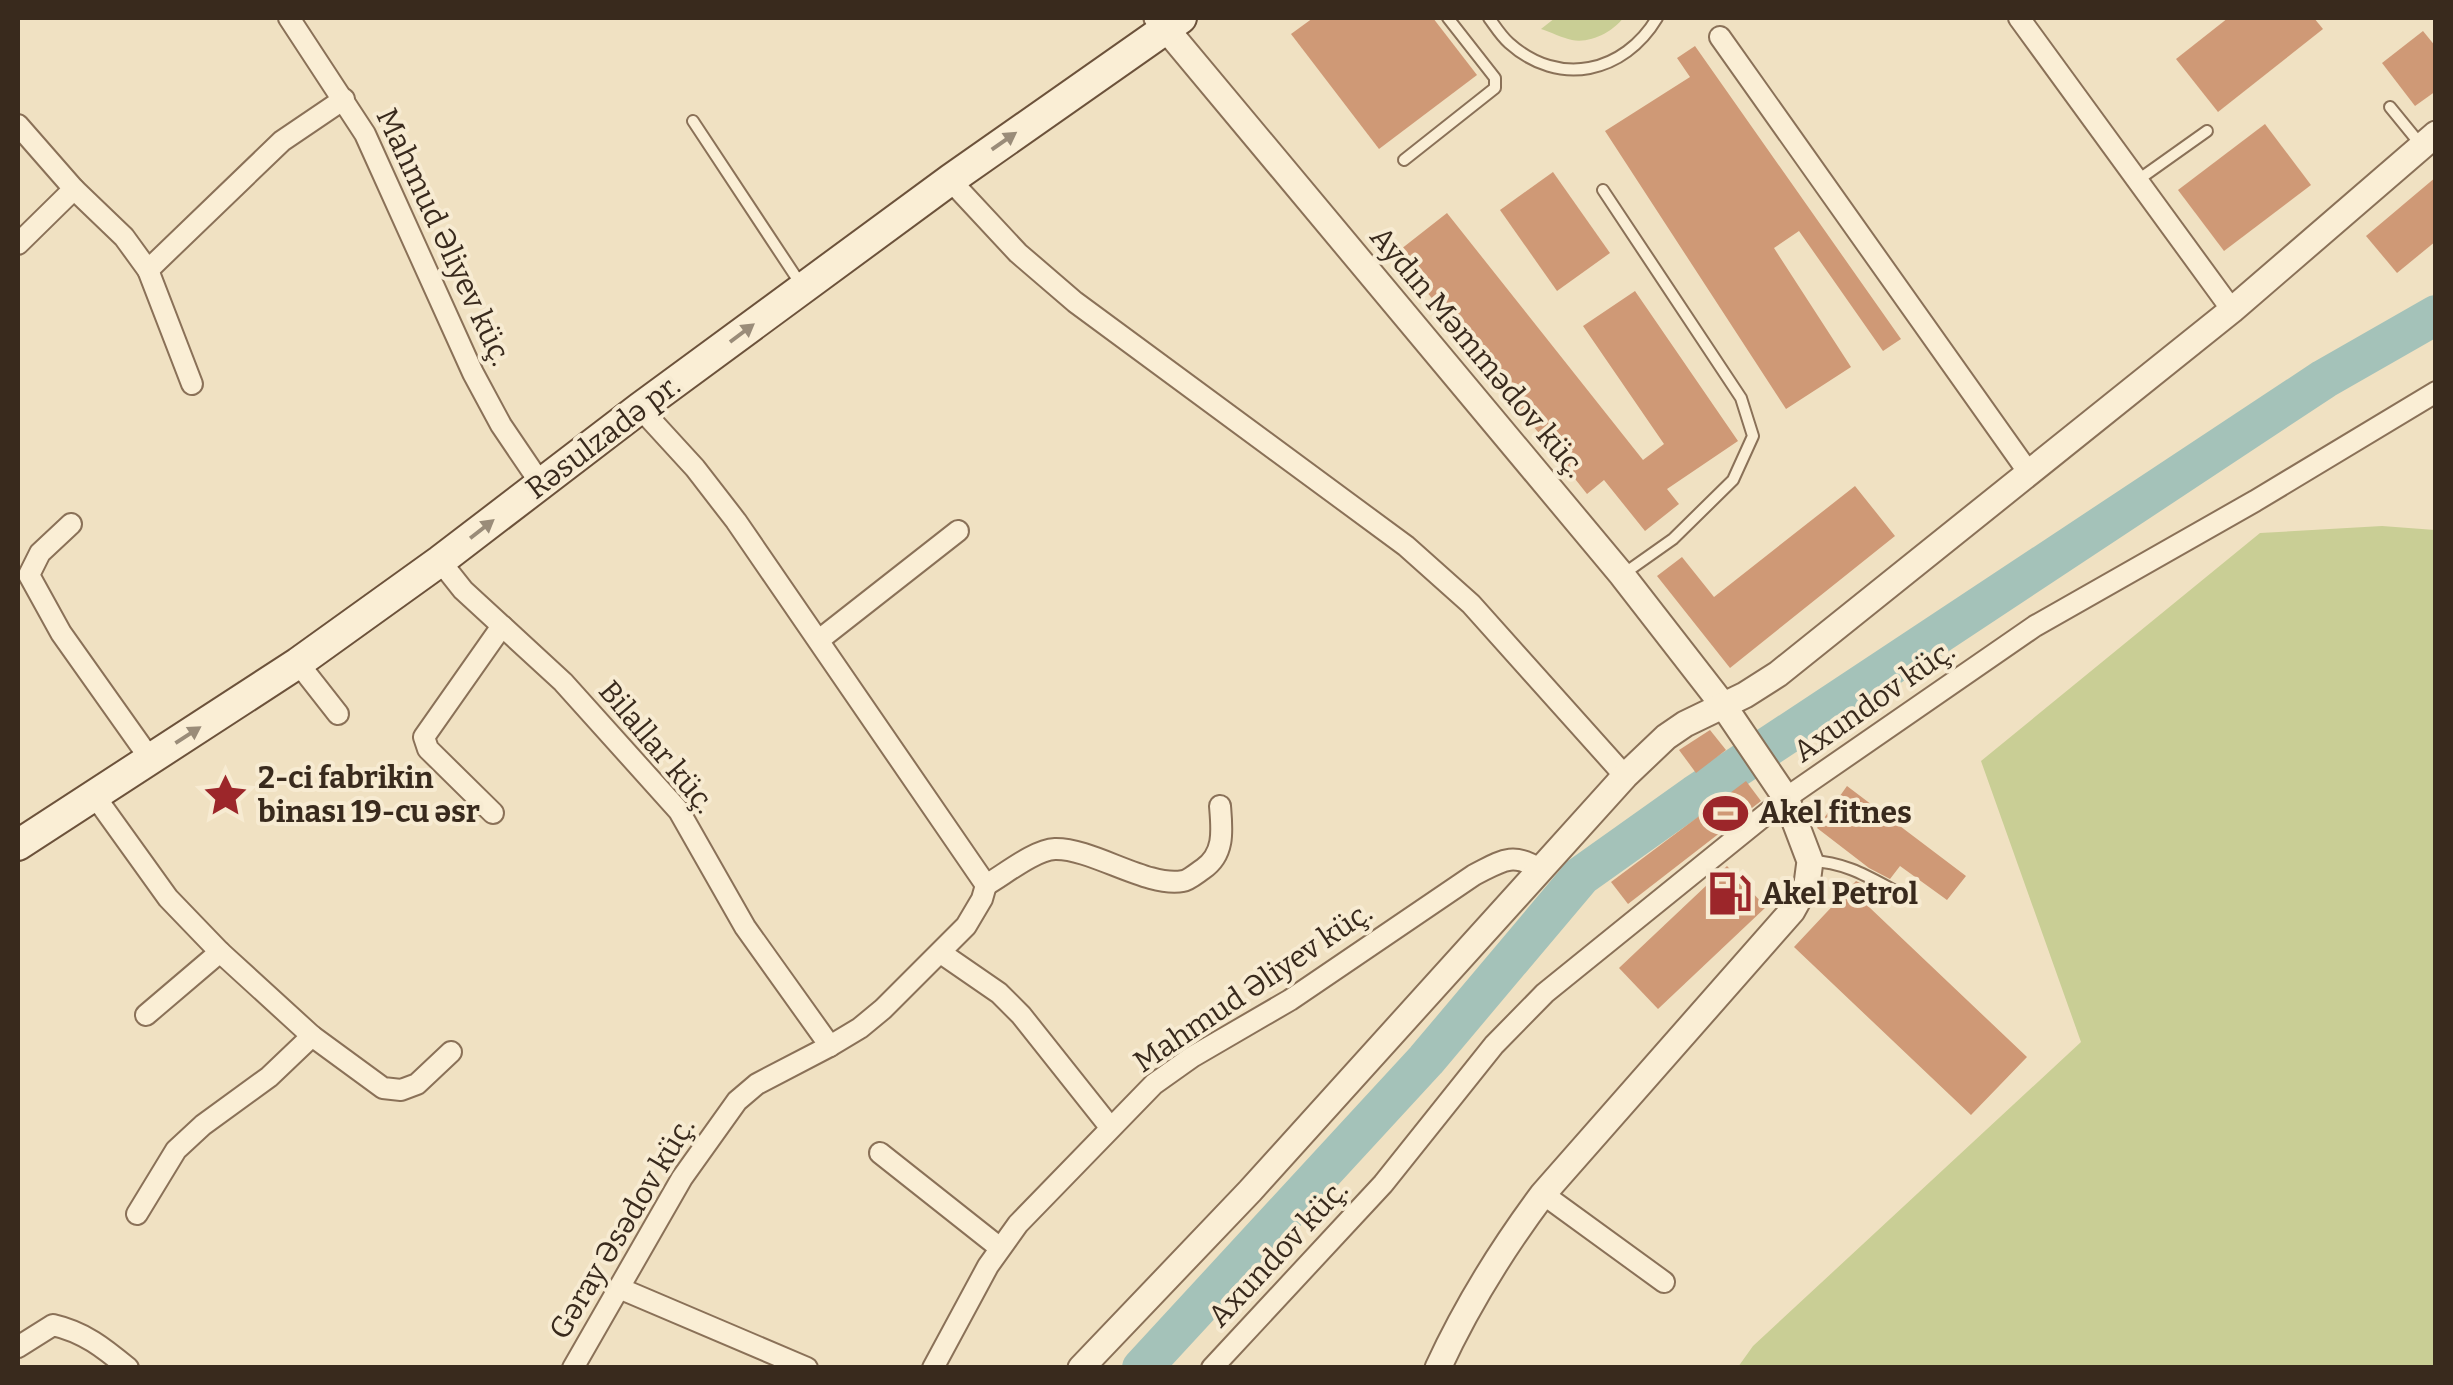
<svg xmlns="http://www.w3.org/2000/svg" width="2453" height="1385" font-family="Bitter,serif">
<style>
.green{fill:#c9ce95}
.lines{fill:none;stroke-linecap:round;stroke-linejoin:round}
.river{stroke:#a4c2b9;stroke-width:40}
.building{fill:#cf9976}
.service-casing{stroke:#8a7158;stroke-width:14}
.minor-casing{stroke:#8a7158;stroke-width:24}
.tertiary-casing{stroke:#8a7158;stroke-width:29}
.secondary-casing{stroke:#6c523b;stroke-width:34}
.service{stroke:#faeed5;stroke-width:10}
.minor{stroke:#faeed5;stroke-width:20}
.tertiary{stroke:#faeed5;stroke-width:25}
.secondary{stroke:#faeed5;stroke-width:30}
.oneway{fill:#9a8c79}
.labels{text-anchor:middle;dominant-baseline:central;stroke-width:8;stroke-linejoin:round;paint-order:stroke}
.street-label{font-size:30px;fill:#392a1d;stroke:#f7ebd2}
.poi-label{font-size:30px;font-weight:bold;fill:#392a1d;stroke:#f7ebd2;text-anchor:start}
</style>
<rect width="100%" height="100%" fill="#f0e1c2"/>
<g class="green">
<path d="M1555 18H1623C1614 31 1590 44 1572 40 1562 38 1551 32 1541 29Z"/>
<polygon points="2382,526 2435,530 2435,1367 1738,1367 1753,1346 2081,1042 1981,761 2260,533"/>
</g>
<g class="lines">
<polyline class="river" points="1142,1368 1426,1060 1581,876 1695,795 2324,379 2436,315"/>
</g>
<g class="building">
<polygon points="1313,18 1433,18 1477,75 1379,149 1291,34"/>
<polygon points="2228,18 2314,18 2323,29 2218,112 2176,59"/>
<polygon points="2423,31 2436,47 2436,91 2415,106 2382,63"/>
<polygon points="1695,46 1901,339 1883,351 1799,231 1774,248 1851,367 1786,409 1605,131 1690,77 1677,58"/>
<polygon points="2265,124 2311,185 2224,251 2178,190"/>
<polygon points="1553,172 1610,253 1557,291 1500,210"/>
<polygon points="2436,177 2436,241 2397,273 2366,236"/>
<polygon points="1447,213 1643,460 1664,444 1583,326 1635,291 1738,441 1667,489 1679,504 1645,531 1604,480 1587,494 1396,253"/>
<polygon points="1855,486 1895,536 1730,668 1657,576 1682,557 1714,597"/>
<polygon points="1710,730 1726,750 1696,773 1679,750"/>
<polygon points="1746,781 1761,801 1628,904 1611,882"/>
<polygon points="1847,786 1966,876 1947,900 1900,866 1890,879 1869,868 1817,828"/>
<polygon points="1727,866 1766,907 1658,1009 1619,968"/>
<polygon points="1856,881 1880,893 1869,907 2027,1057 1971,1115 1794,947"/>
</g>
<g class="lines">
<defs>
<g id="service">
<path d="M1489 18C1495 26 1501 36 1509 43 1559 88 1624 73 1657 18"/>
<polyline points="2390,107 2421,145"/>
<polyline points="693,121 802,286"/>
<polyline points="1404,160 1495,88 1495,78 1448,18"/>
<polyline points="2138,180 2207,131"/>
<polyline points="1603,190 1741,398 1753,436 1733,480 1673,539 1622,575"/>
<path d="M1811 861C1844 862 1867 876 1895 891"/>
</g>
<g id="minor">
<polyline points="289,18 365,134 473,373 501,425 541,484"/>
<polyline points="2019,18 2232,310"/>
<polyline points="1720,37 2029,473"/>
<polyline points="18,125 74,189 124,237 148,270 282,141 344,99"/>
<polyline points="950,180 1018,253 1075,302 1406,546 1471,604 1625,776"/>
<polyline points="18,244 74,189"/>
<polyline points="148,270 192,384"/>
<polyline points="640,408 695,468 736,521 986,885"/>
<polyline points="71,524 40,553 29,575 61,633 151,760"/>
<polyline points="440,561 463,590 563,682 679,811 745,927 830,1046"/>
<polyline points="819,640 958,531"/>
<polyline points="298,663 338,714"/>
<polyline points="94,795 168,898 220,952 312,1036 269,1077 203,1125 176,1150 137,1214"/>
<polyline points="493,813 428,749 424,737 502,626"/>
<path d="M986 885C1004 875 1034 850 1055 849 1092 848 1148 888 1183 881 1189 880 1197 873 1203 869 1225 854 1222 830 1220 806"/>
<polyline points="941,953 999,993 1021,1015 1110,1127"/>
<polyline points="146,1015 220,952"/>
<polyline points="312,1036 383,1088 401,1090 417,1084 451,1052"/>
<polyline points="880,1153 1000,1248"/>
<polyline points="1543,1194 1664,1282"/>
<polyline points="619,1288 807,1368"/>
<path d="M18 1347 53 1325C84 1332 104 1348 128 1368"/>
<polyline points="573,1368 682,1178 737,1101 757,1084 830,1046 860,1028 883,1009 966,926 982,899 986,885"/>
<path d="M933 1368 988 1266 1018 1224 1154 1084 1192 1057 1290 1000 1474 875C1500 862 1512 851 1539 869"/>
<polyline points="1212,1368 1383,1184 1494,1045 1545,993 1786,798 2035,626 2255,501 2436,392"/>
</g>
<g id="tertiary">
<path d="M1157 18 1622 575 1723 705 1786 798 1810 861 1807 884 1792 911 1543 1194C1502 1249 1467 1305 1438 1368"/>
<polyline points="1081,1368 1250,1191 1625,776 1666,737 1685,724 1745,695 1778,674 2232,310 2436,134"/>
</g>
<polyline id="secondary" points="18,845 298,663 440,561 640,408 950,180 1181,18"/>
</defs>
<use href="#service" class="service-casing"/>
<use href="#minor" class="minor-casing"/>
<use href="#tertiary" class="tertiary-casing"/>
<use href="#secondary" class="secondary-casing"/>
<use href="#service" class="service"/>
<use href="#minor" class="minor"/>
<use href="#tertiary" class="tertiary"/>
<use href="#secondary" class="secondary"/>
</g>
<defs><path id="oneway-solid" d="M-6-.8H1V-3.2L6.5 0L1 3.2V.8H-6Z" transform="scale(2.5)"/></defs>
<g class="oneway">
<use href="#oneway-solid" transform="translate(1004 141) rotate(-35)"/>
<use href="#oneway-solid" transform="translate(742 333) rotate(-37)"/>
<use href="#oneway-solid" transform="translate(482 529) rotate(-38)"/>
<use href="#oneway-solid" transform="translate(188 735) rotate(-33)"/>
</g>
<defs>
<symbol id="sight-bare" viewBox="-9 -9 18 18"><path d="M0-6L1.8-2.2L6-1.7L2.9 1.2L3.7 5.4L0 3.3L-3.7 5.4L-2.9 1.2L-6-1.7L-1.8-2.2Z" fill="#9c262a" stroke="#f7ebd2" stroke-width="2.5" paint-order="stroke"/></symbol>
<symbol id="stadium-bare" viewBox="-9 -9 18 18"><path d="M0-5a6.5 5 0 1 0 0 10a6.5 5 0 1 0 0-10ZM-3.5-1.8h7v3.6h-7Z" fill="#9c262a" stroke="#f7ebd2" stroke-width="2.5" paint-order="stroke"/></symbol>
<symbol id="fuel-bare" viewBox="-9 -9 18 18"><path d="M-5.5-6h7V0h2V4h1.3V-2.5L3-4.5l.8-.8L6-3V5H2.5V1h-1V6h-7ZM-4.2-4.7v3.2H.2V-4.7Z" fill="#9c262a" stroke="#f7ebd2" stroke-width="2.5" paint-order="stroke"/></symbol>
</defs>
<g fill-rule="evenodd">
<use href="#sight-bare" x="194" y="764" width="63" height="63"/>
<use href="#stadium-bare" x="1694" y="782" width="63" height="63"/>
<use href="#fuel-bare" x="1698" y="862" width="63" height="63"/>
</g>
<g class="labels">
<g class="street-label">
<text transform="translate(444 237) rotate(65)">Mahmud Əliyev küç.</text>
<text transform="translate(1478 352) rotate(50)">Aydın Məmmədov küç.</text>
<text transform="translate(603 437) rotate(-37)">Rəsulzadə pr.</text>
<text transform="translate(1874 701) rotate(-35)">Axundov küç.</text>
<text transform="translate(657 747) rotate(50)">Bilallar küç.</text>
<text transform="translate(1253 987) rotate(-34)">Mahmud Əliyev küç.</text>
<text transform="translate(622 1228) rotate(-59)">Gəray Əsədov küç.</text>
<text transform="translate(1278 1253) rotate(-47)">Axundov küç.</text>
</g>
<g class="poi-label">
<text x="258" y="778">2-ci fabrikin<tspan x="258" dy="34">binası 19-cu əsr</tspan></text>
<text x="1759" y="813">Akel fitnes</text>
<text x="1762" y="894">Akel Petrol</text>
</g>
</g>
<rect width="2453" height="1385" fill="none" stroke="#392a1d" stroke-width="40"/>
</svg>
